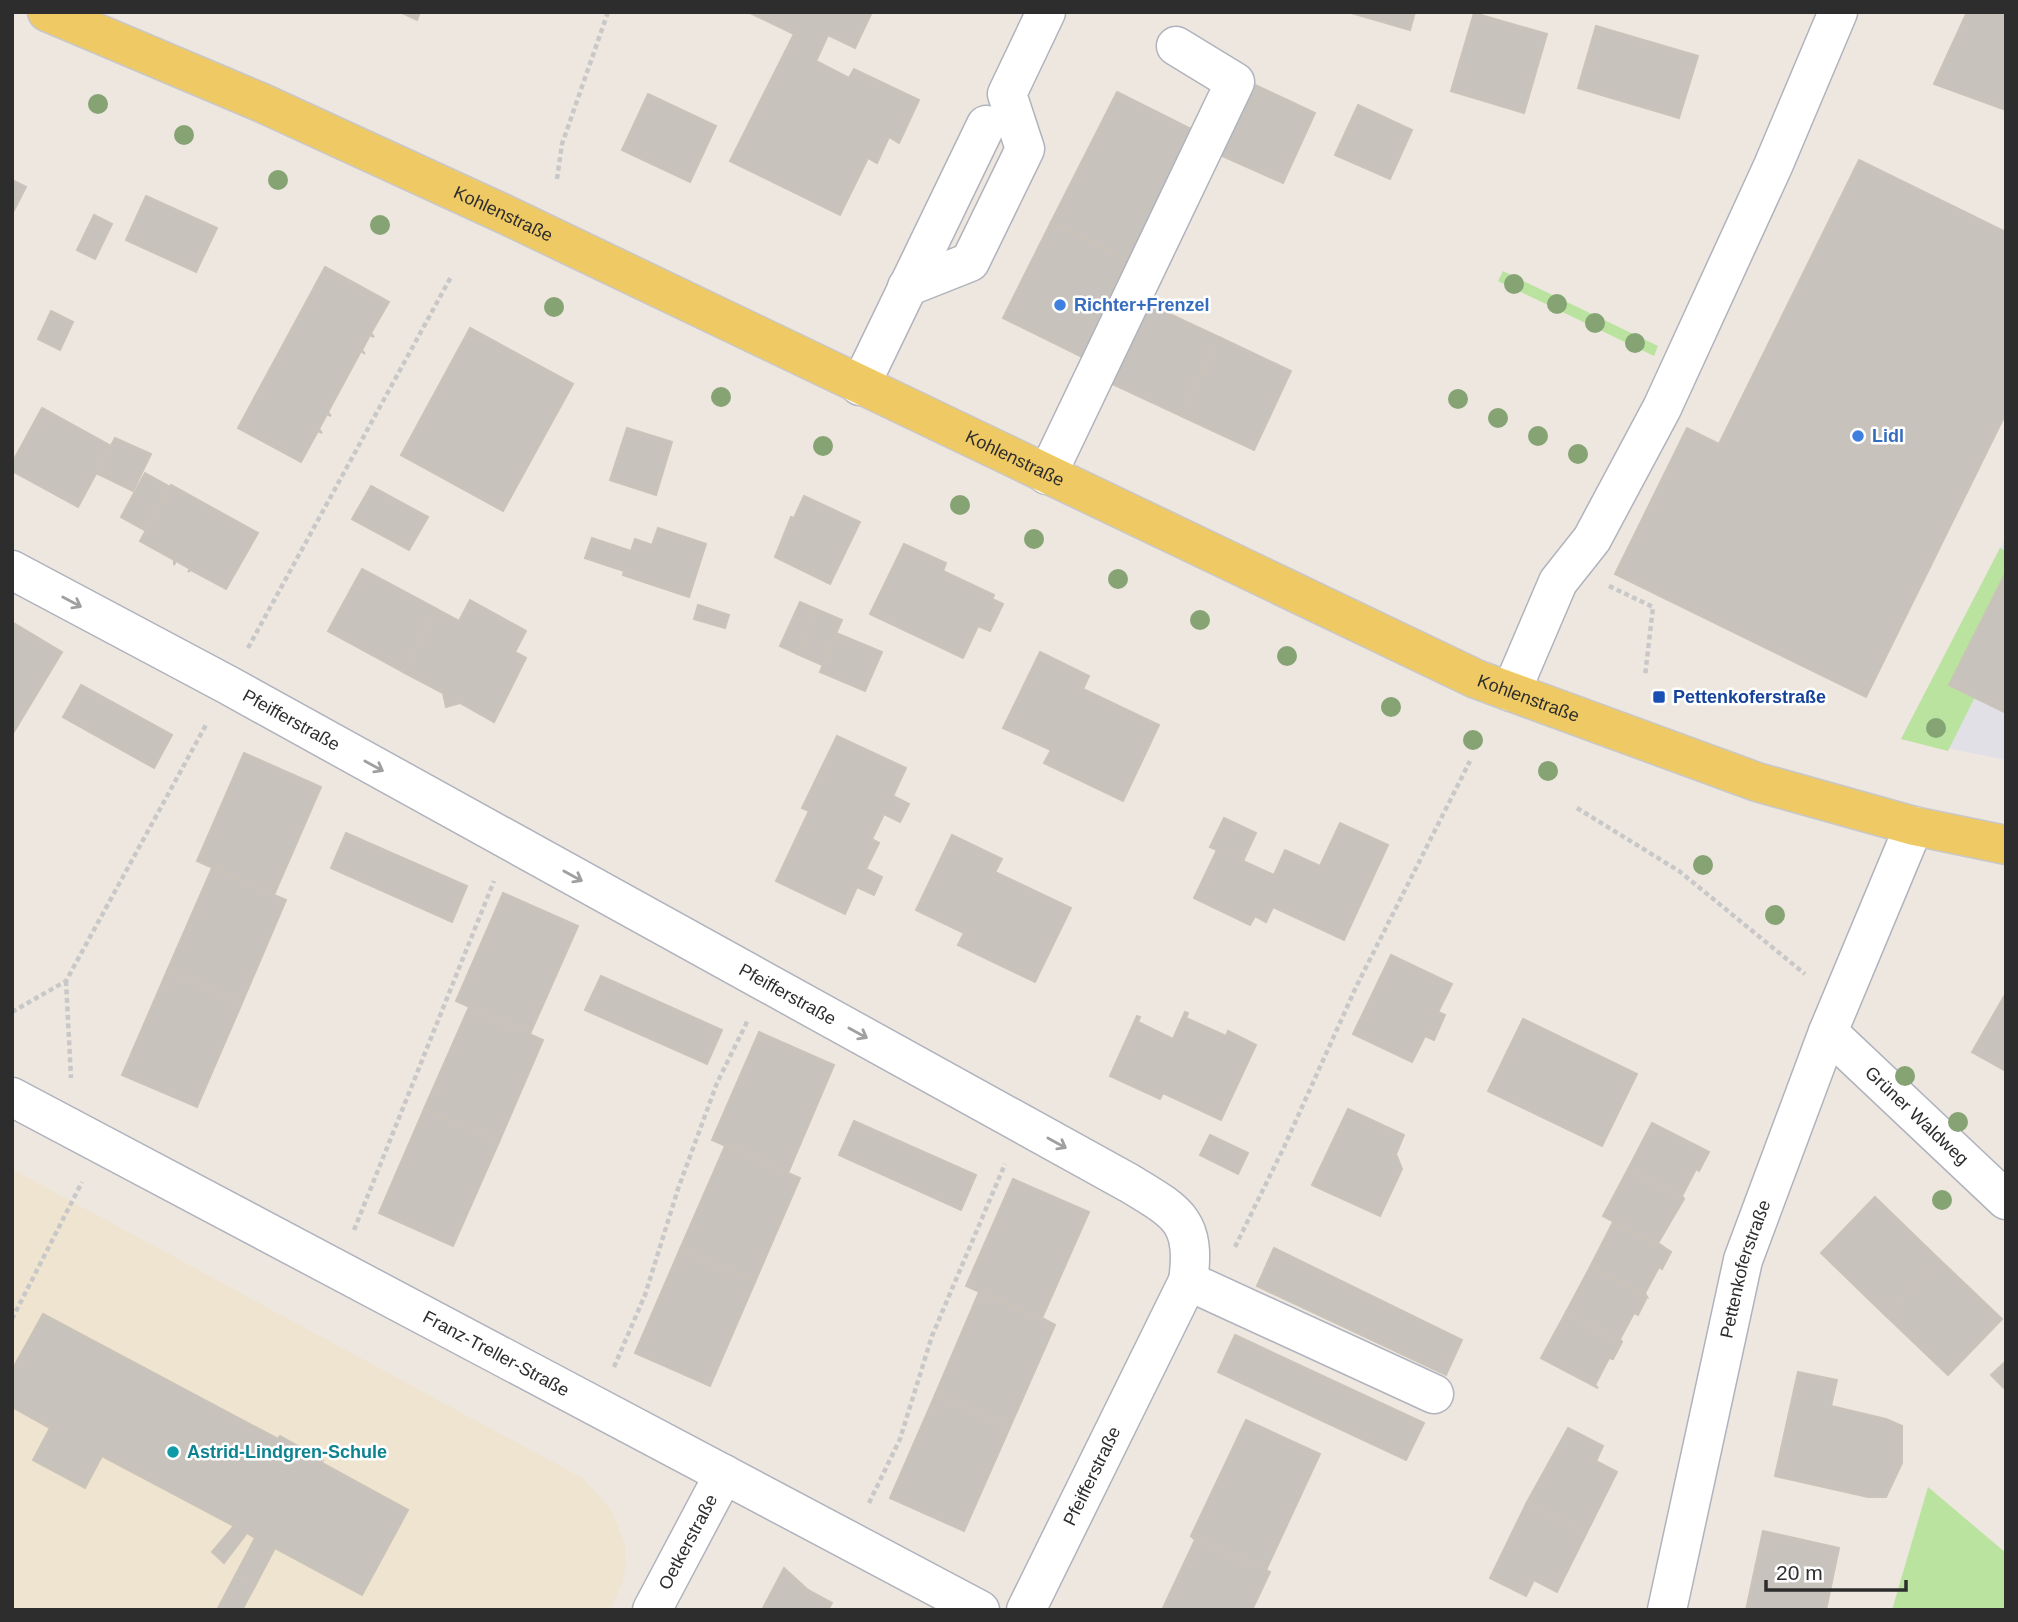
<svg xmlns="http://www.w3.org/2000/svg" width="2018" height="1622" font-family="Helvetica,sans-serif">
<style>
.industrial{fill:#e2e0e7}
.education{fill:#efe4d0}
.green{fill:#b9e39e}
.building{fill:#c7c2bb;stroke:#cac3b9;stroke-width:2}
.lines{fill:none;stroke-linecap:round;stroke-linejoin:round}
.minor-casing{stroke:#b0b3bd;stroke-width:41}
.major-casing{stroke:#c8c8c8;stroke-width:41}
.path{stroke:#c8c8c8;stroke-width:4.5;stroke-dasharray:5 3.5;stroke-linecap:butt}
.minor{stroke:#fff;stroke-width:38}
.major{stroke:#efc964;stroke-width:38}
.tree{fill:#86a374}
.oneway{stroke:#a0a0a0}
.shop-dot{fill:#3f7fe0;stroke:#fff;stroke-width:2.5}
.transit-dot{fill:#1a4fb4;stroke:#fff;stroke-width:2.5}
.culture-dot{fill:#0f9aa8;stroke:#fff;stroke-width:2.5}
.labels{text-anchor:middle;dominant-baseline:central;stroke-width:5;stroke-linejoin:round;paint-order:stroke}
.street-label{font-size:18px;fill:#2d2d2d;stroke:#fff}
.shop-label{font-size:18px;font-weight:bold;fill:#366cbe;stroke:#fff;text-anchor:start}
.transit-label{font-size:18px;font-weight:bold;fill:#164399;stroke:#fff;text-anchor:start}
.culture-label{font-size:18px;font-weight:bold;fill:#0d838f;stroke:#fff;text-anchor:start}
</style>
<rect width="100%" height="100%" fill="#eee7e0"/>
<polygon class="industrial" points="2006,537 2006,760 1901,739"/>
<polygon class="education" points="12,1169 584,1479 613,1512 625,1546 626,1566 621,1587 610,1610 12,1610"/>
<g class="green">
<polygon points="1503,271 1658,346 1654,356 1498,281"/>
<polygon points="2000,548 2006,551 2006,572 1949,684 1975,697 1948,751 1901,739"/>
<polygon points="1928,1487 2006,1553 2006,1610 1892,1610"/>
</g>
<g class="building">
<polygon points="400,12 420,12 417,20"/>
<polygon points="748,12 872,12 855,48 828,35 816,61 849,78 854,69 919,100 899,143 889,137 877,163 868,158 840,215 730,161 794,34"/>
<polygon points="1348,12 1415,12 1410,30"/>
<polygon points="1967,12 2006,14 2006,110 1934,84"/>
<polygon points="1474,13 1547,34 1524,113 1451,91"/>
<polygon points="1596,26 1698,56 1679,118 1578,88"/>
<polygon points="1253,84 1315,113 1283,183 1220,155"/>
<polygon points="1117,92 1197,132 1131,262 1051,222"/>
<polygon points="648,94 716,126 690,182 622,150"/>
<polygon points="1358,105 1412,130 1390,179 1335,155"/>
<polygon points="1859,160 2006,232 2006,413 1866,697 1615,574 1687,428 1719,444"/>
<polygon points="12,180 26,187 12,214"/>
<polygon points="146,196 217,228 196,272 126,240"/>
<polygon points="94,215 112,224 95,259 77,250"/>
<polygon points="1051,222 1131,262 1084,358 1003,318"/>
<polygon points="325,267 389,302 371,333 374,337 370,335 362,350 365,354 361,351 328,412 331,416 327,414 319,429 322,433 318,431 301,462 238,428"/>
<polygon points="1146,303 1219,337 1181,416 1108,382"/>
<polygon points="51,311 73,322 60,350 38,339"/>
<polygon points="470,328 573,384 503,511 401,455"/>
<polygon points="1219,337 1291,371 1254,450 1181,416"/>
<polygon points="42,408 111,446 78,507 12,471 12,463"/>
<polygon points="627,428 672,442 656,495 610,480"/>
<polygon points="115,438 151,454 133,491 96,473"/>
<polygon points="145,473 170,487 146,531 121,517"/>
<polygon points="171,485 258,533 226,589 191,570 188,572 190,569 176,561 174,565 174,560 140,541"/>
<polygon points="371,486 428,517 409,550 352,519"/>
<polygon points="804,496 860,522 830,584 775,557 791,517 794,518"/>
<polygon points="658,528 706,544 689,597 623,575 624,571 585,558 592,538 631,551 635,539 652,545"/>
<polygon points="904,544 946,563 943,571 994,595 992,599 1003,604 990,631 978,626 963,658 870,614"/>
<polygon points="362,569 437,609 403,672 328,631"/>
<polygon points="2006,572 2006,713 1949,685"/>
<polygon points="470,600 526,631 515,652 526,658 494,722 460,703 446,707 443,693 403,672 437,609 459,621"/>
<polygon points="800,602 816,609 797,654 780,646"/>
<polygon points="698,605 729,615 725,628 694,619"/>
<polygon points="816,609 842,620 822,665 797,654"/>
<polygon points="12,622 62,652 12,735"/>
<polygon points="836,633 882,652 865,691 820,672"/>
<polygon points="1040,652 1089,676 1083,689 1159,725 1123,801 1044,763 1051,750 1003,728"/>
<polygon points="81,685 172,735 154,768 63,717"/>
<polygon points="837,736 906,768 893,796 909,804 900,822 884,814 872,839 879,843 866,869 882,877 874,895 857,887 845,914 776,881 809,811 802,808"/>
<polygon points="244,753 321,787 274,895 197,861"/>
<polygon points="1224,818 1256,833 1243,861 1274,875 1285,850 1320,866 1340,823 1388,845 1344,940 1273,907 1266,922 1255,916 1250,925 1194,898 1217,850 1210,847"/>
<polygon points="346,833 467,886 452,922 331,868"/>
<polygon points="952,835 1002,859 995,872 1071,908 1035,982 958,945 964,933 916,910"/>
<polygon points="212,868 286,900 242,1003 167,971"/>
<polygon points="503,893 578,926 530,1034 456,1001"/>
<polygon points="1391,955 1452,984 1438,1012 1445,1015 1434,1040 1425,1036 1412,1062 1353,1034"/>
<polygon points="167,971 242,1003 197,1107 122,1075"/>
<polygon points="601,976 722,1030 707,1064 585,1010"/>
<polygon points="2006,993 2006,1071 1972,1052"/>
<polygon points="469,1007 543,1040 499,1142 424,1109"/>
<polygon points="1185,1012 1188,1013 1186,1018 1226,1036 1228,1031 1256,1045 1221,1120 1163,1093 1160,1099 1110,1076 1137,1016 1140,1017 1138,1022 1173,1039"/>
<polygon points="1523,1019 1637,1074 1602,1146 1488,1091"/>
<polygon points="759,1032 834,1065 788,1173 712,1140"/>
<polygon points="424,1109 499,1142 453,1246 379,1213"/>
<polygon points="1348,1109 1404,1135 1396,1154 1402,1169 1380,1216 1312,1185"/>
<polygon points="854,1121 976,1175 961,1210 839,1155"/>
<polygon points="1652,1123 1709,1152 1699,1171 1696,1169 1682,1196 1684,1199 1628,1169"/>
<polygon points="1210,1135 1248,1153 1238,1174 1200,1155"/>
<polygon points="725,1146 800,1178 755,1282 680,1249"/>
<polygon points="1628,1169 1684,1199 1658,1243 1671,1252 1603,1216"/>
<polygon points="1013,1179 1089,1212 1042,1318 1055,1325 966,1286"/>
<polygon points="1875,1197 1939,1259 1885,1315 1821,1253"/>
<polygon points="1613,1222 1671,1252 1662,1269 1659,1267 1645,1293 1647,1297 1590,1267"/>
<polygon points="1274,1248 1462,1340 1446,1375 1257,1286"/>
<polygon points="680,1249 755,1282 710,1386 635,1353"/>
<polygon points="1939,1259 2002,1319 1948,1375 1885,1315"/>
<polygon points="1590,1267 1647,1297 1638,1315 1634,1313 1620,1339 1622,1342 1566,1312"/>
<polygon points="979,1292 1055,1325 1010,1427 935,1395"/>
<polygon points="1566,1312 1622,1342 1613,1359 1609,1358 1595,1385 1598,1388 1541,1358"/>
<polygon points="43,1314 278,1439 280,1436 323,1460 322,1463 408,1510 362,1595 275,1548 255,1586 235,1576 255,1538 247,1533 224,1563 212,1552 234,1526 102,1456 85,1488 33,1460 50,1428 12,1407 12,1370"/>
<polygon points="1235,1335 1424,1423 1406,1460 1218,1372"/>
<polygon points="2006,1361 2006,1390 1991,1375"/>
<polygon points="1798,1372 1837,1380 1831,1406 1886,1419 1902,1426 1902,1463 1886,1497 1868,1497 1775,1476"/>
<polygon points="935,1395 1010,1427 964,1531 890,1498"/>
<polygon points="1246,1420 1320,1454 1266,1570 1191,1536"/>
<polygon points="1568,1428 1603,1446 1596,1461 1617,1472 1587,1532 1527,1502"/>
<polygon points="1527,1502 1587,1532 1557,1592 1534,1580 1526,1596 1490,1578"/>
<polygon points="1763,1531 1839,1548 1826,1610 1746,1610"/>
<polygon points="1191,1536 1270,1572 1252,1610 1162,1610 1195,1540"/>
<polygon points="784,1568 808,1590 832,1603 828,1610 762,1610"/>
<polygon points="235,1576 255,1586 242,1610 217,1610"/>
</g>
<g class="lines">
<defs>
<g id="minor">
<polyline points="907,287 970,262 1025,149 1007,94 1046,12"/>
<polyline points="860,386 986,125"/>
<polyline points="1047,475 1235,82 1176,46"/>
<path id="s1" d="M12 570 228 685 1129 1183C1177 1212 1197 1221 1188 1281L1026 1610"/>
<polyline points="1511,692 1558,582 1592,539 1662,408 1773,166 1838,12"/>
<path id="s2" d="M1828 1032 2006 1200"/>
<path id="s3" d="M12 1097 980 1610"/>
<polyline points="1188,1281 1434,1394"/>
<path id="s4" d="M652 1610 724 1474"/>
<path id="s5" d="M1667 1610 1743 1260 1828 1032 1914 826"/>
</g>
<g id="major">
<path id="s6" d="M47 12 260 102 502 213 1476 679 1757 782 1914 826 2006 845"/>
</g>
</defs>
<use href="#minor" class="minor-casing"/>
<use href="#major" class="major-casing"/>
<g class="path">
<polyline points="557,179 562,144 608,12"/>
<polyline points="1609,586 1653,607 1645,676"/>
<polyline points="248,648 452,275"/>
<polyline points="1577,808 1679,871 1805,974"/>
<polyline points="66,981 71,1078"/>
<polyline points="12,1012 66,981 207,723"/>
<polyline points="354,1230 494,881"/>
<polyline points="1235,1247 1284,1147 1357,985 1470,761"/>
<polyline points="12,1319 82,1182"/>
<polyline points="614,1367 645,1295 678,1189 717,1083 748,1020"/>
<polyline points="869,1503 900,1439 932,1336 1005,1164"/>
</g>
<use href="#minor" class="minor"/>
<use href="#major" class="major"/>
</g>
<g class="tree">
<circle cx="98" cy="104" r="10"/>
<circle cx="184" cy="135" r="10"/>
<circle cx="278" cy="180" r="10"/>
<circle cx="380" cy="225" r="10"/>
<circle cx="1514" cy="284" r="10"/>
<circle cx="1557" cy="304" r="10"/>
<circle cx="554" cy="307" r="10"/>
<circle cx="1595" cy="323" r="10"/>
<circle cx="1635" cy="343" r="10"/>
<circle cx="721" cy="397" r="10"/>
<circle cx="1458" cy="399" r="10"/>
<circle cx="1498" cy="418" r="10"/>
<circle cx="1538" cy="436" r="10"/>
<circle cx="823" cy="446" r="10"/>
<circle cx="1578" cy="454" r="10"/>
<circle cx="960" cy="505" r="10"/>
<circle cx="1034" cy="539" r="10"/>
<circle cx="1118" cy="579" r="10"/>
<circle cx="1200" cy="620" r="10"/>
<circle cx="1287" cy="656" r="10"/>
<circle cx="1391" cy="707" r="10"/>
<circle cx="1936" cy="728" r="10"/>
<circle cx="1473" cy="740" r="10"/>
<circle cx="1548" cy="771" r="10"/>
<circle cx="1703" cy="865" r="10"/>
<circle cx="1775" cy="915" r="10"/>
<circle cx="1905" cy="1076" r="10"/>
<circle cx="1958" cy="1122" r="10"/>
<circle cx="1942" cy="1200" r="10"/>
</g>
<defs><path id="oneway-shaft" d="M-6 0H5M1.5-3L5.5 0L1.5 3" fill="none" stroke-width="1.6" stroke-linecap="round" stroke-linejoin="round" transform="scale(1.75)"/></defs>
<g class="oneway">
<use href="#oneway-shaft" transform="translate(72 602) rotate(28)"/>
<use href="#oneway-shaft" transform="translate(374 766) rotate(29)"/>
<use href="#oneway-shaft" transform="translate(573 876) rotate(29)"/>
<use href="#oneway-shaft" transform="translate(858 1033) rotate(29)"/>
<use href="#oneway-shaft" transform="translate(1057 1143) rotate(29)"/>
</g>
<g class="shop-dot">
<circle cx="1060" cy="305" r="7"/>
<circle cx="1858" cy="436" r="7"/>
</g>
<rect class="transit-dot" x="1652" y="690" width="14" height="14" rx="3.5"/>
<circle class="culture-dot" cx="173" cy="1452" r="7"/>
<g class="labels">
<g class="street-label">
<text stroke="none"><textPath href="#s6" startOffset="499">Kohlenstraße</textPath></text>
<text stroke="none"><textPath href="#s6" startOffset="1066">Kohlenstraße</textPath></text>
<text stroke="none"><textPath href="#s6" startOffset="1633">Kohlenstraße</textPath></text>
<text stroke="none"><textPath href="#s1" startOffset="317">Pfeifferstraße</textPath></text>
<text stroke="none"><textPath href="#s1" startOffset="884">Pfeifferstraße</textPath></text>
<text stroke="none"><textPath href="#s2" startOffset="122">Grüner Waldweg</textPath></text>
<text stroke="none"><textPath href="#s5" startOffset="350">Pettenkoferstraße</textPath></text>
<text stroke="none"><textPath href="#s3" startOffset="548">Franz-Treller-Straße</textPath></text>
<text transform="translate(1092 1476) rotate(-64)">Pfeifferstraße</text>
<text stroke="none"><textPath href="#s4" startOffset="77">Oetkerstraße</textPath></text>
</g>
<g class="shop-label">
<text x="1074" y="305">Richter+Frenzel</text>
<text x="1872" y="436">Lidl</text>
</g>
<g class="transit-label">
<text x="1673" y="697">Pettenkoferstraße</text>
</g>
<g class="culture-label">
<text x="187" y="1452">Astrid-Lindgren-Schule</text>
</g>
</g>
<rect width="2018" height="1622" fill="none" stroke="#2d2d2d" stroke-width="28"/>
<path d="M1766 1580v10h140v-10" fill="none" stroke="#2d2d2d" stroke-width="3.5"/>
<text x="1776" y="1580" font-size="21" fill="#2d2d2d" stroke="#ffffff" stroke-width="5" paint-order="stroke">20 m</text>
</svg>
